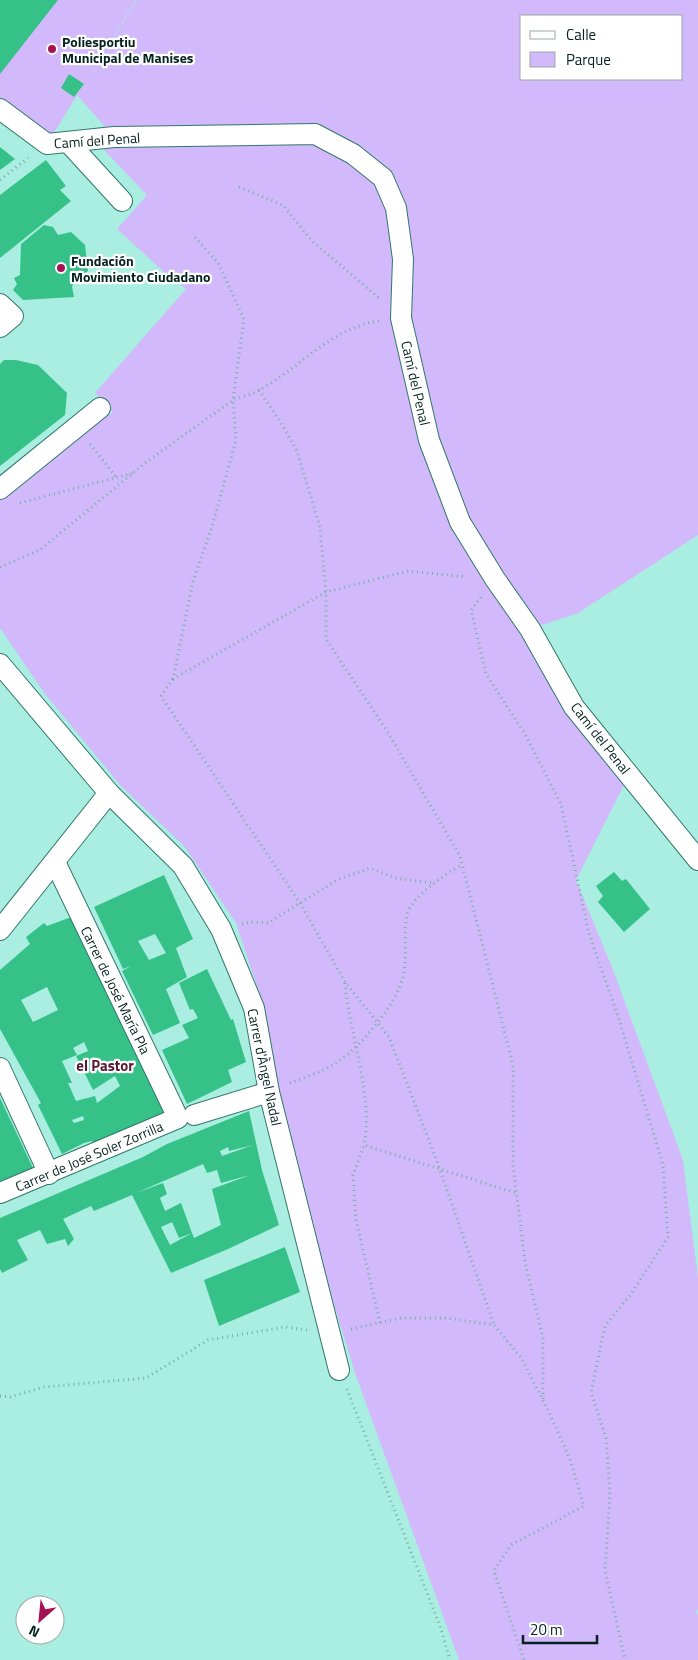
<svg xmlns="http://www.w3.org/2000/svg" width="698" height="1660" font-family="'Titillium Web',sans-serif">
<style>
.green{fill:#d2b9fc;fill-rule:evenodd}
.building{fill:#36c189;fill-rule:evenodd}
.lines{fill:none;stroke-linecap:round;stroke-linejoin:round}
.minor-casing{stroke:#32776c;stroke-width:22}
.path{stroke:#76afa5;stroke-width:3;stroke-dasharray:1 4;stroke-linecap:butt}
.minor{stroke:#fff;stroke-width:20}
.poi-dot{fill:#a41354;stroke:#fff;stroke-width:2}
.labels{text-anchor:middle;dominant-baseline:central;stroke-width:4.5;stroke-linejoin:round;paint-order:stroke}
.poi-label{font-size:14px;font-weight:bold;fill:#05221e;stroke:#fff;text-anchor:start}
.street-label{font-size:14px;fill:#05221e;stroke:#fff}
.neighbourhood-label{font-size:15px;font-weight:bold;fill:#5a1730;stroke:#fff}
</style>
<rect width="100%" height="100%" fill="#a9eee1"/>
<g class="green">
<polygon points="0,0 136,0 47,144 0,104"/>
<path d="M137 0H698V535L578 613 530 629 420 430 570 711 624 785 576 880 612 967 683 1160 698 1278V1609L696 1611 698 1616V1660H459L355 1373 275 1114 263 1005 236 923 184 846 121 786 45 694 0 628V499L36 467 113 412 95 393 186 289 164 272 117 229 147 195 101 147 114 137 77 95ZM522 16H682V79H522Z"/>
</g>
<g class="building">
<polygon points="0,0 58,0 0,74"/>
<polygon points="69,74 84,84 74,97 61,88"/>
<polygon points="0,147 15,159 0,170"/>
<polygon points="46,160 66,186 60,190 71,201 0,258 0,195"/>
<polygon points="44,225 53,227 58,235 71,232 85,245 88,271 76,278 72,287 74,297 23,300 13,290 17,284 14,278 20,275 21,244"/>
<polygon points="4,360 16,360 38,365 67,393 65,415 0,466 0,364"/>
<polygon points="614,872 622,881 626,879 650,909 624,932 598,902 603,896 596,886"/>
<path d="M164 875 193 939 176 948 187 977 166 989 180 1023 153 1035 122 971 131 966 123 969 94 907ZM155 934 166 953 149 960 138 941Z"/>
<path d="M74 916 165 1112 92 1144V1141L84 1143 62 1154 38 1105 41 1103 0 1029V970L30 944 26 937 44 923 47 926ZM47 987 58 1010 33 1022 21 1000ZM84 1042 88 1051 76 1056 93 1090 115 1076 120 1086 97 1103 95 1096 76 1101 68 1083H72L62 1061 77 1055 73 1048ZM83 1116 84 1120 74 1123 72 1120Z"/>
<polygon points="207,969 231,1020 233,1019 246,1062 228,1070 232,1082 187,1104 162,1050 189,1038 182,1025 198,1018 193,1009 190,1010 179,983"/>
<polygon points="0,1098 33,1168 0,1181"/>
<path d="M249 1111 262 1170 279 1225 228 1249 226 1244 228 1249 171 1273 132 1195 94 1211 91 1206 63 1219 74 1239 68 1246 65 1239 47 1244 40 1230 17 1240 28 1260 2 1273 0 1269V1218L143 1157 167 1144ZM253 1145 222 1156 220 1151 228 1147 229 1151ZM203 1164 207 1173 217 1170 221 1183 250 1175 212 1189 221 1225 194 1238 192 1233 170 1245 161 1227 172 1222 179 1238 192 1233 181 1203 165 1211 160 1198 167 1194 163 1183 136 1193Z"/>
<polygon points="285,1247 300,1292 219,1326 204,1280"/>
</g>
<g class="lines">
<defs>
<g id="minor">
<polyline points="0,109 47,144 114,137 315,134 353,154 383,178 396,208 403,259 401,318 429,440 460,522 495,579 530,629 574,707 698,860"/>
<polyline points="68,142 122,201"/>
<polyline points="0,304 13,316 0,327"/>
<polyline points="0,489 100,408"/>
<polyline points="0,664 109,793 183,866 221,929 254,1008 269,1092 339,1370"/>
<polyline points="0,930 109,793"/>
<polyline points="0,1068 49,1174"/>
<polyline points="194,1115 269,1092"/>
<polyline points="0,1193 178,1118 55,862"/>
</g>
</defs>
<use href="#minor" class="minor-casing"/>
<g class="path">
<polyline points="0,180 28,158"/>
<polyline points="239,187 283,205 312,241 379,298"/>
<path d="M379 321C332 327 299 369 259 390 251 395 241 397 233 400L236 440 212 527 193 581 173 679 326 592 408 571 467 577"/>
<polyline points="259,390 281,423 297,451 320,527 326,592 326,639 387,731 460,856 513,1065 513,1165 525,1262 543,1339 543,1400"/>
<polyline points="90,444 116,477"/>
<polyline points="20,503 133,473"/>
<polyline points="0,567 40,550 145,463 233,400 244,319 218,263 193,235"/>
<polyline points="481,597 471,610 486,674 525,734 561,804 589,934 618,1016 663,1165 668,1237 631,1294 605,1326 591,1392 606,1438 610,1494 605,1570 625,1660"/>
<polyline points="173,679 161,696 300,903 345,982 389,1037 438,1164 494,1325"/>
<polyline points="242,924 250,922 268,923 337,880 370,868 395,878 433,883"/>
<path d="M345 983C349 1033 374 1097 364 1145"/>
<path d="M290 1083C305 1077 322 1072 336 1063 361 1047 396 1005 403 977 408 957 403 935 407 915 410 898 447 872 462 865"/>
<polyline points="380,1323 356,1220 353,1175 364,1145 516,1193"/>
<polyline points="351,1329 401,1318 447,1318 494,1325 522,1359 548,1410 570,1459 584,1506 511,1545 494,1571 524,1660"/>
<polyline points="347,1389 440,1626 450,1660"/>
<polyline points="0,1396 10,1397 44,1387 146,1378 208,1340 285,1327 307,1330"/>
</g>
<use href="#minor" class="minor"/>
</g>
<g class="poi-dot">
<circle cx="52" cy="49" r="5"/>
<circle cx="61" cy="268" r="5"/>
</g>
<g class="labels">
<g class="poi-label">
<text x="62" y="41">Poliesportiu<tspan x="62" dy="16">Municipal de Manises</tspan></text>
<text x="71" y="260">Fundación<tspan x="71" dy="16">Movimiento Ciudadano</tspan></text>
</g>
<g class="street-label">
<text transform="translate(97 140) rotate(-4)">Camí del Penal</text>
<text transform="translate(416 383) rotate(77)">Camí del Penal</text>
<text transform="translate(601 738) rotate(52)">Camí del Penal</text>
<text transform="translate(116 990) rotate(64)">Carrer de José María Pla</text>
<text transform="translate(265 1067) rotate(78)">Carrer d'Àngel Nadal</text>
<text transform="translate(89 1156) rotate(-23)">Carrer de José Soler Zorrilla</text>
</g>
<g class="neighbourhood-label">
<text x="105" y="1065">el Pastor</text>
</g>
</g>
<rect x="520" y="15" width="162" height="65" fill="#ffffff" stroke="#9ba7a5"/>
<rect x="530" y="31" width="25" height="8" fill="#ffffff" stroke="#9ba7a5"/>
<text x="566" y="40" font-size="15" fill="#05221e">Calle</text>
<rect x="530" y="52" width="25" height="15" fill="#d2b9fc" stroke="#9ba7a5"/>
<text x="566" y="65" font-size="15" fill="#05221e">Parque</text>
<g transform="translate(40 1620) rotate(207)"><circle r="24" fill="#ffffff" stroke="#9ba7a5"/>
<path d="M0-4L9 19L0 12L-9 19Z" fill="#a41354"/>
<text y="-8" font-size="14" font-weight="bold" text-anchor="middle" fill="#05221e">N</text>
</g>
<path d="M523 1635v8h74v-8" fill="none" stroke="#05221e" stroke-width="2.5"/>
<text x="530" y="1635" font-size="15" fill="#05221e" stroke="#ffffff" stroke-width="4" paint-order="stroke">20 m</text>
</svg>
